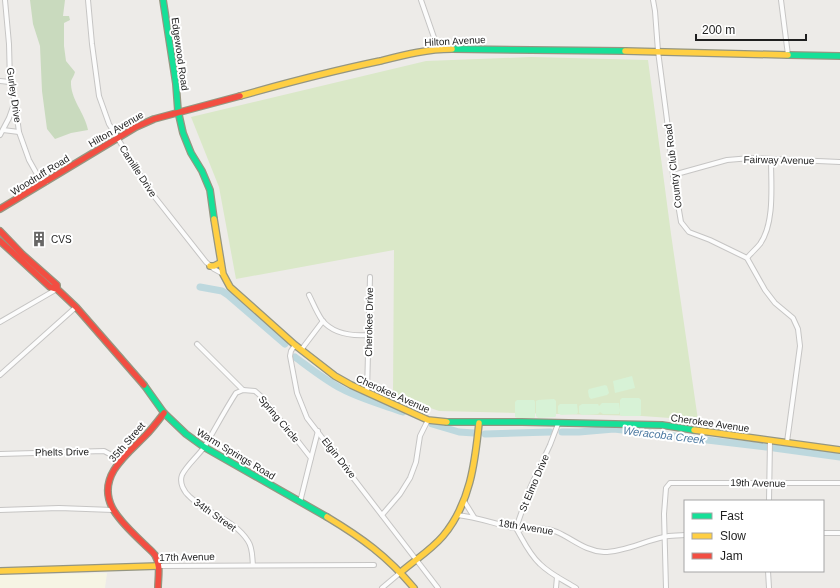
<svg xmlns="http://www.w3.org/2000/svg" width="840" height="588" font-family="Arial,sans-serif">
<style>
.education{fill:#f6f5e4}
.grass{fill:#dae8c8}
.forest{fill:#c9dabe}
.park{fill:#d7f2d6}
.lines{fill:none;stroke-linecap:round;stroke-linejoin:round}
.river{stroke:#bdd8de;stroke-width:7}
.street-casing{stroke:#c6c5c4;stroke-width:6}
.fast-casing{stroke:#959681;stroke-width:8}
.slow-casing{stroke:#959681;stroke-width:8}
.jam-casing{stroke:#959681;stroke-width:8}
.street{stroke:#fcfcfc;stroke-width:4}
.fast{stroke:#16e098;stroke-width:5.5}
.slow{stroke:#ffcf43;stroke-width:5.5}
.jam{stroke:#f24e42;stroke-width:5.5}
.labels{text-anchor:middle;dominant-baseline:central;stroke-width:4;stroke-linejoin:round;paint-order:stroke}
.street-label{font-size:10px;fill:#1f1f1f;stroke:#fff}
.poi-label{font-size:10px;fill:#1f1f1f;stroke:#fff;text-anchor:start}
.water-label{font-size:11px;font-style:italic;fill:#4d7aa2;stroke:#fff}
</style>
<rect width="100%" height="100%" fill="#edebe8"/>
<polygon class="education" points="107,573 105,588 0,588 0,575"/>
<polygon class="grass" points="531,57 648,60 671,234 698,420 642,416 439,411 393,395 394,250 236,279 219,187 191,117 426,61"/>
<path class="forest" d="M30 0H65L63 16H69L70 20 64 23V46L66 61 75 72C74 76 72 78 71 81 70 99 85 113 88 130L71 133 55 139 47 129 42 91 40 46 33 24Z"/>
<g class="park">
<polygon points="632,376 635,388 615,393 613,381"/>
<polygon points="605,385 607,386 609,393 607,395 591,399 589,397 588,391 589,389"/>
<polygon points="622,398 639,398 641,400 641,415 640,416 622,416 620,415 620,411 619,414 603,414 600,412 598,414 582,415 579,413 579,406 582,404 598,404 599,406 602,403 619,403 620,410 620,400"/>
<polygon points="554,399 556,401 556,416 555,417 538,418 536,416 536,401 538,400"/>
<polygon points="517,400 534,400 535,402 535,417 534,418 517,418 515,417 515,402"/>
<polygon points="560,404 577,404 578,412 577,414 561,415 558,413 558,406"/>
</g>
<g class="lines">
<g class="river">
<polyline points="200,287 222,291 228,295 285,344"/>
<path d="M295 357C310 368 325 380 342 389 361 399 383 405 403 412"/>
<polyline points="432,424 459,432 474,433"/>
<polyline points="562,432 579,432 614,429 766,447"/>
<polyline points="485,434 550,432"/>
<polyline points="774,448 840,457"/>
</g>
<defs>
<g id="street">
<polyline points="5,0 9,44 10,82 15,102 19,132 29,160 38,176 46,182"/>
<polyline points="88,0 92,44 99,96 109,124 140,175 154,196 206,262 214,269 223,274"/>
<polyline points="421,0 438,49"/>
<polyline points="653,0 655,11 658,51 667,120 673,175 681,222 689,232 710,240 747,258 765,290 775,303 793,318 798,329 800,346 787,442"/>
<polyline points="781,0 788,55"/>
<polyline points="0,81 10,82"/>
<polyline points="3,130 19,132"/>
<polyline points="0,135 9,118 14,104"/>
<polyline points="673,175 727,160 751,158 840,162"/>
<path d="M747 258C751 253 756 249 760 244 775 223 771 184 771 160"/>
<path d="M309 295C313 303 317 313 322 320 333 334 353 336 368 335"/>
<polyline points="0,322 57,289"/>
<polyline points="197,344 243,390"/>
<polyline points="295,345 291,351 290,356 297,393 307,418 438,588"/>
<polyline points="301,350 323,321"/>
<polyline points="0,375 76,307"/>
<polyline points="367,392 370,277"/>
<path d="M558 424 550 445 530 488 516 528C523 540 529 554 540 564 550 574 563 580 576 588"/>
<polyline points="0,454 104,451 121,460"/>
<polyline points="311,458 318,431"/>
<polyline points="464,501 474,517"/>
<polyline points="769,501 770,440"/>
<polyline points="0,510 59,508 113,510"/>
<polyline points="382,515 400,494 410,478 416,462 420,436 428,420"/>
<path d="M457 515C477 517 495 524 514 528 528 530 544 526 557 532 573 539 585 551 604 552 624 552 644 541 664 537 670 535 678 536 685 535"/>
<polyline points="823,533 840,533"/>
<path d="M253 565C252 558 253 548 248 541 235 520 207 513 190 497 184 492 179 483 182 475 186 466 199 455 205 446 215 429 225 410 236 393L243 390 255 391 264 399 275 414 286 426 311 458 300 502"/>
<polyline points="158,566 374,565"/>
<polyline points="768,571 769,588"/>
<polyline points="382,588 401,572"/>
<polyline points="556,588 557,577"/>
<polyline points="666,588 664,514 666,488 670,483 840,483"/>
</g>
<g id="fast">
<polyline points="163,0 176,84 178,111 183,133 191,153 202,171 210,190 214,219"/>
<polyline points="452,49 625,51"/>
<polyline points="788,55 840,56"/>
<polyline points="144,385 164,413 186,434 204,447 327,517"/>
<polyline points="447,422 522,422 662,425 694,430"/>
</g>
<g id="slow">
<polyline points="625,51 788,55"/>
<path d="M240 96C286 83 332 71 380 61 404 55 427 49 452 49"/>
<polyline points="214,219 223,274 230,287 295,345 335,376 351,385 428,420 447,422"/>
<polyline points="210,266 214,266 220,263"/>
<polyline points="694,430 840,450"/>
<path d="M327 517C362 538 387 556 414 588"/>
<polyline points="0,571 158,566"/>
<path d="M401 572C415 560 431 550 443 536 470 504 475 463 479 423"/>
</g>
<g id="jam">
<polyline points="0,209 136,127 154,119 240,96"/>
<polyline points="0,231 22,254 57,285 57,289"/>
<polyline points="0,241 50,287 57,289 76,307 144,385"/>
<path d="M158 588C158 577 161 565 155 555 152 551 148 548 144 544 124 524 95 502 114 470 122 457 134 447 145 436 152 429 158 421 164 413"/>
</g>
</defs>
<use href="#street" class="street-casing"/>
<use href="#fast" class="fast-casing"/>
<use href="#slow" class="slow-casing"/>
<use href="#jam" class="jam-casing"/>
<use href="#street" class="street"/>
<use href="#fast" class="fast"/>
<use href="#slow" class="slow"/>
<use href="#jam" class="jam"/>
</g>
<defs>
<symbol id="building-bare" viewBox="-9 -9 18 18"><path d="M-4-6H4V6H1V3H-1V6H-4ZM-2.5-4.3h1.7v1.8h-1.7ZM.8-4.3h1.7v1.8H.8ZM-2.5-1h1.7V.8h-1.7ZM.8-1h1.7V.8H.8Z" fill="#676665" stroke="#fff" stroke-width="2.5" paint-order="stroke"/></symbol>
</defs>
<g fill-rule="evenodd">
<use href="#building-bare" x="28" y="228" width="22" height="22"/>
</g>
<g class="labels">
<g class="street-label">
<text transform="translate(455 41) rotate(-3)">Hilton Avenue</text>
<text transform="translate(180 54) rotate(82)">Edgewood Road</text>
<text transform="translate(14 95) rotate(82)">Gurley Drive</text>
<text transform="translate(116 129) rotate(-30)">Hilton Avenue</text>
<text transform="translate(779 160) rotate(1)">Fairway Avenue</text>
<text transform="translate(673 166) rotate(-97)">Country Club Road</text>
<text transform="translate(138 171) rotate(57)">Camille Drive</text>
<text transform="translate(40 175) rotate(-32)">Woodruff Road</text>
<text transform="translate(369 322) rotate(-89)">Cherokee Drive</text>
<text transform="translate(393 394) rotate(24)">Cherokee Avenue</text>
<text transform="translate(279 419) rotate(50)">Spring Circle</text>
<text transform="translate(710 423) rotate(8)">Cherokee Avenue</text>
<text transform="translate(127 442) rotate(-49)">35th Street</text>
<text transform="translate(62 452) rotate(-1)">Phelts Drive</text>
<text transform="translate(236 454) rotate(31)">Warm Springs Road</text>
<text transform="translate(339 458) rotate(52)">Elgin Drive</text>
<text transform="translate(534 483) rotate(-67)">St Elmo Drive</text>
<text transform="translate(758 483) rotate(1)">19th Avenue</text>
<text transform="translate(215 515) rotate(35)">34th Street</text>
<text transform="translate(526 527) rotate(9)">18th Avenue</text>
<text transform="translate(187 557) rotate(-1)">17th Avenue</text>
</g>
<g class="poi-label">
<text x="51" y="239">CVS</text>
</g>
<g class="water-label">
<text transform="translate(664 435) rotate(7)">Weracoba Creek</text>
</g>
</g>
<rect x="684" y="500" width="140" height="72" fill="#ffffff" stroke="#a5a5a5"/>
<rect x="692" y="513" width="20" height="6" fill="#16e098" stroke="#a5a5a5"/>
<text x="720" y="520" font-size="12" fill="#1f1f1f">Fast</text>
<rect x="692" y="533" width="20" height="6" fill="#ffcf43" stroke="#a5a5a5"/>
<text x="720" y="540" font-size="12" fill="#1f1f1f">Slow</text>
<rect x="692" y="553" width="20" height="6" fill="#f24e42" stroke="#a5a5a5"/>
<text x="720" y="560" font-size="12" fill="#1f1f1f">Jam</text>
<path d="M696 34v6h110v-6" fill="none" stroke="#1f1f1f" stroke-width="2"/>
<text x="702" y="34" font-size="12" fill="#1f1f1f" stroke="#ffffff" stroke-width="3" paint-order="stroke">200 m</text>
</svg>
